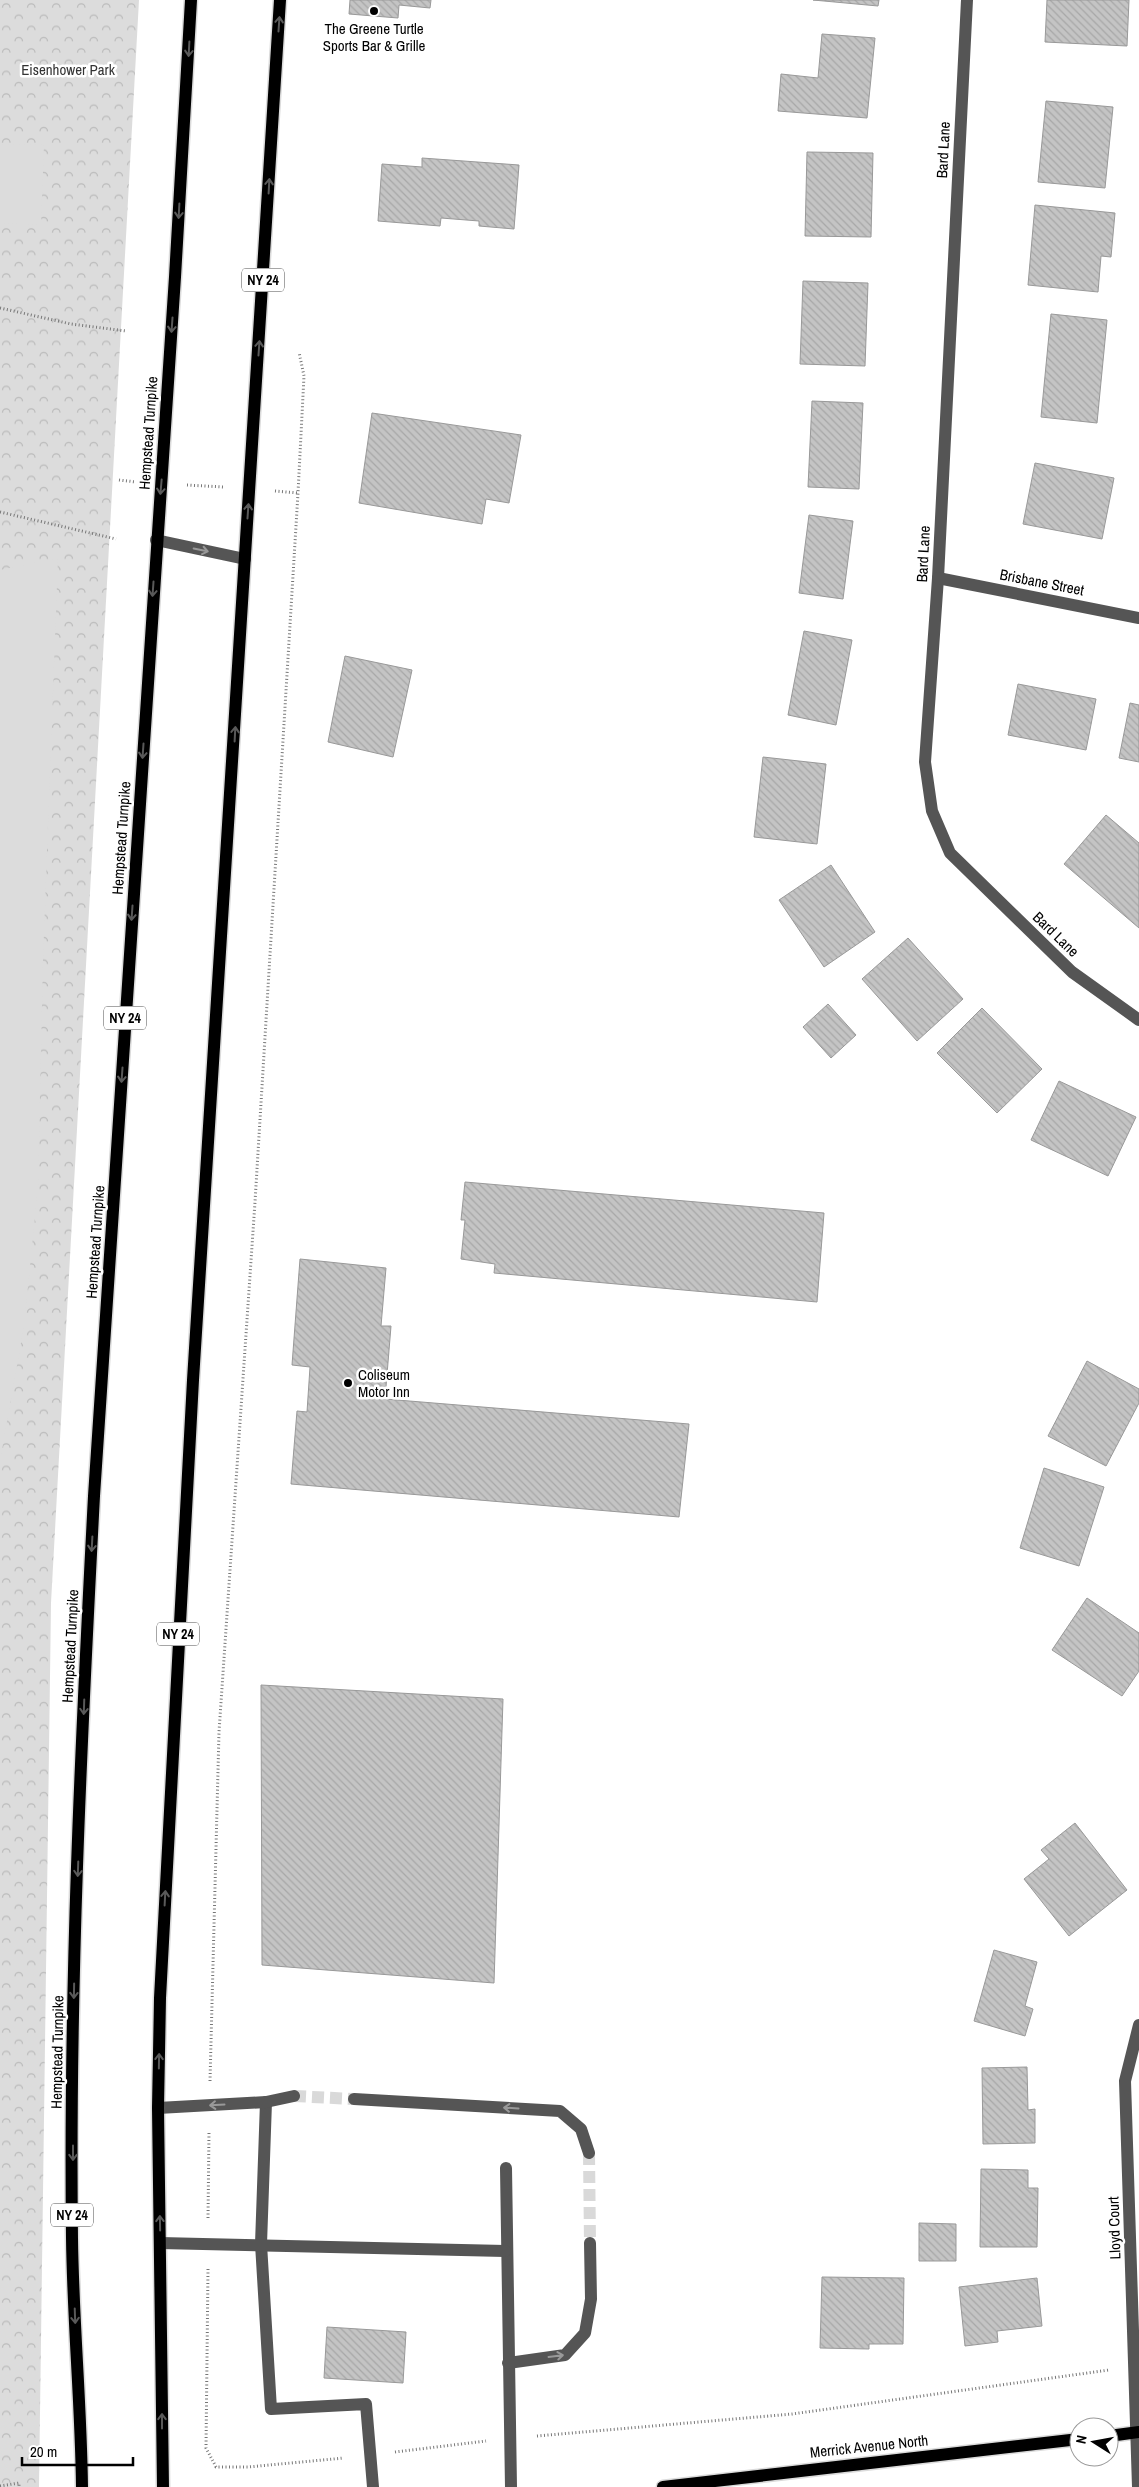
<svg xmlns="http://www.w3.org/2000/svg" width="1139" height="2487" font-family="'Archivo Narrow',sans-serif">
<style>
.park{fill:url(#park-crowns)}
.pitch{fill:#dcdcdc}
.building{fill:url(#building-back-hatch);stroke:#999}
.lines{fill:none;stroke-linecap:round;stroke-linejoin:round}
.minor-tunnel{stroke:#d9d9d9;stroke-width:12;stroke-dasharray:12 6;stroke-linecap:butt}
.major-casing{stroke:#dbdbdb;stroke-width:15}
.path{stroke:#777;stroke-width:3;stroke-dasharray:1 2.5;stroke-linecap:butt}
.minor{stroke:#555;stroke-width:12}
.major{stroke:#000;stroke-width:12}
.oneway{stroke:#595959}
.oneway2{stroke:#999}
.poi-dot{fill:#000;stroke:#fff;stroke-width:2}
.labels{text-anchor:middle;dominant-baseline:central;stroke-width:5;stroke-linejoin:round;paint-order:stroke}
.shield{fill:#fff;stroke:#4c4c4c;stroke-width:1}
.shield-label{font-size:14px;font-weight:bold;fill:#000}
.poi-label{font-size:15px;fill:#000;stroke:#fff}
.park-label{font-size:15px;fill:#333;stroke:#fff}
.street-label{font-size:15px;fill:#000;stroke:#fff}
</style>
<defs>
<pattern id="park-crowns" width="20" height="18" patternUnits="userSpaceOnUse" patternTransform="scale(1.25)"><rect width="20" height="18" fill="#dcdcdc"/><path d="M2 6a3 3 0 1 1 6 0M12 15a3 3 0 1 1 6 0" fill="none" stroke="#bbb"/></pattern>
<pattern id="building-back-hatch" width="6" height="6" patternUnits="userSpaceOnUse" patternTransform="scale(1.25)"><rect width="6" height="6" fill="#c4c4c4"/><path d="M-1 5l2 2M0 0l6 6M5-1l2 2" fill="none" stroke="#a7a7a7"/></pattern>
</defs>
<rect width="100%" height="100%" fill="#fff"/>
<polygon class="park" points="0,0 139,0 51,1603 39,2487 0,2487"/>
<g class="pitch">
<polygon points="0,144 44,145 41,225 0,223"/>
<polygon points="58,558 43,960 38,1187 24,1326 0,1461 0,570"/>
</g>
<g class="building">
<polygon points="350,0 431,0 430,8 399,5 398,18 349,14"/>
<polygon points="813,0 879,0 878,6"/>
<polygon points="1047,0 1129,0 1127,46 1045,42"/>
<polygon points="822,34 875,38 867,118 778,111 781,74 818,78"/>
<polygon points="1046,101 1113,107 1105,188 1038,182"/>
<polygon points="807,152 873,153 871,237 805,236"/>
<polygon points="422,158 519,165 514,229 479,226 479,221 441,218 440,226 378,221 382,164 422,167"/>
<polygon points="1035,205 1115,213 1111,257 1101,256 1098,292 1028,285"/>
<polygon points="803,281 868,283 865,366 800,364"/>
<polygon points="1051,314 1107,320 1097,423 1041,417"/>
<polygon points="812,401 863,403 859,489 808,487"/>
<polygon points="372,413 521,435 509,503 486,499 482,524 359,503"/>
<polygon points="1035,463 1114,478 1102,539 1023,524"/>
<polygon points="809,515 853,521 843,599 799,593"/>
<polygon points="804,631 852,640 836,725 788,715"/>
<polygon points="345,656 412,670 393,757 328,742"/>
<polygon points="1018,684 1096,699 1086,750 1008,735"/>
<polygon points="1130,703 1139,705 1139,762 1119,758"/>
<polygon points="763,757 826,764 817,844 754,837"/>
<polygon points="1106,815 1139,843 1139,928 1064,864"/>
<polygon points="831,865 875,932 824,967 779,900"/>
<polygon points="908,938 963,999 917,1041 862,979"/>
<polygon points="828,1004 856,1035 831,1058 803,1027"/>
<polygon points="982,1008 1042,1069 997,1113 937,1053"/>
<polygon points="1059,1081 1136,1117 1108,1176 1031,1140"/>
<polygon points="465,1182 824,1213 817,1302 494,1273 495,1264 461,1259 465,1220 461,1220"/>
<polygon points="300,1259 386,1268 381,1326 391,1326 385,1399 689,1424 679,1517 291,1484 297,1411 307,1412 310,1367 292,1365"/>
<polygon points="1087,1361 1139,1389 1139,1403 1106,1466 1048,1436"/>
<polygon points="1044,1468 1104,1487 1079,1566 1020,1548"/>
<polygon points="1087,1598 1139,1633 1139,1671 1122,1696 1052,1650"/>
<polygon points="261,1685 503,1699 494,1983 262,1965"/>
<polygon points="1075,1823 1127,1890 1069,1936 1024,1879 1049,1859 1041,1850"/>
<polygon points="994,1950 1037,1962 1025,2006 1033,2009 1025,2036 974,2021"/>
<polygon points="1027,2067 1028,2110 1035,2109 1035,2143 983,2144 982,2068"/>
<polygon points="981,2169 1028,2170 1028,2188 1038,2188 1037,2247 980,2247"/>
<polygon points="919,2223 956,2224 956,2261 919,2261"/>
<polygon points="822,2277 904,2278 903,2344 869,2344 869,2349 820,2348"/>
<polygon points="1037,2278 1042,2326 997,2331 998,2342 965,2346 959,2287"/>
<polygon points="327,2327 406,2332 403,2383 324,2378"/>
</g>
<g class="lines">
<g class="minor-tunnel">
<polyline points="294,2096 354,2099"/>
<polyline points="589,2153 590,2243"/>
</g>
<defs>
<g id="major">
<polyline points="1109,2436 1139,2432"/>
<path d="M82 2487C81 2404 73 2321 72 2238 69 1990 81 1743 94 1496L175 277 191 0"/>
<polyline points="163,2487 158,2108 160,1998 193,1380 280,0"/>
<polyline points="663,2487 1079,2439"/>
</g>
</defs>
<use href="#major" class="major-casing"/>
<g class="path">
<polyline points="0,308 71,324 126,331"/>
<polyline points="119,480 136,482"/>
<polyline points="187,485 223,487"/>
<polyline points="275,491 298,493"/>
<polyline points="0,512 116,539"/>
<polyline points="210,2081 219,1732 255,1202 298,493 304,376 299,352"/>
<polyline points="208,2218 209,2132"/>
<polyline points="208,2269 206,2448 216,2467 248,2467 344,2458"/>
<polyline points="537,2436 792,2414 1109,2370"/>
<polyline points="395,2452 486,2441"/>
<polyline points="0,2486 19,2483 19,2487"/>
</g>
<g class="minor">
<polyline points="967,0 938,578 925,762 932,811 950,853 1072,972 1139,1020"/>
<polyline points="156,540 245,559"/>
<polyline points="938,578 1139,618"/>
<polyline points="354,2099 560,2111 581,2129 589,2153"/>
<polyline points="266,2102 261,2244 271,2409 366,2404 373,2487"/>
<polyline points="158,2108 266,2102 294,2096"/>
<polyline points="506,2168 511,2487"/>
<polyline points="160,2243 505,2251"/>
<polyline points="508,2363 565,2355 585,2333 591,2299 590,2243"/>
<polyline points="1138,2487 1125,2081 1139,2025"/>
</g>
<use href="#major" class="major"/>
</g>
<defs><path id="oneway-shaft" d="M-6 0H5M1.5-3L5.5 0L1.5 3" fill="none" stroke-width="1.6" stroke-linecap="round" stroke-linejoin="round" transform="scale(1.25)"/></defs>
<g class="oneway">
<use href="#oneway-shaft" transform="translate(279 24) rotate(-86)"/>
<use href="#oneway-shaft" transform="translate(189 49) rotate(93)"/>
<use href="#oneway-shaft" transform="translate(269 186) rotate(-87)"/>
<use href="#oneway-shaft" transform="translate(179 211) rotate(93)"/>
<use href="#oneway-shaft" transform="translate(172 325) rotate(94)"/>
<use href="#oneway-shaft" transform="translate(259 348) rotate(-86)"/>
<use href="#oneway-shaft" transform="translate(161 487) rotate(95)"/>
<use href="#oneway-shaft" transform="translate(248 511) rotate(-86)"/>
<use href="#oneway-shaft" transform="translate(153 589) rotate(94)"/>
<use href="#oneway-shaft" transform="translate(235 734) rotate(-87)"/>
<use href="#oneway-shaft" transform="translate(143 751) rotate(94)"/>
<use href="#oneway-shaft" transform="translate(132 913) rotate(94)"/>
<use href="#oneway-shaft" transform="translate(122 1075) rotate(94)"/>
<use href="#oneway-shaft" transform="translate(92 1544) rotate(93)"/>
<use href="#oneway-shaft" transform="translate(84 1707) rotate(92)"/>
<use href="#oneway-shaft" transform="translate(78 1869) rotate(92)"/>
<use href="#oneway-shaft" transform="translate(165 1898) rotate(-87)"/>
<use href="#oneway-shaft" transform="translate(74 1991) rotate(91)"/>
<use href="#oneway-shaft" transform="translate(159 2061) rotate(-89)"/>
<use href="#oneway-shaft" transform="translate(73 2153) rotate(90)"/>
<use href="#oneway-shaft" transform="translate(160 2223) rotate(-91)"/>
<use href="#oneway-shaft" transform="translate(75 2316) rotate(88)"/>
<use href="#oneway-shaft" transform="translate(162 2421) rotate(-90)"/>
</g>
<g class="oneway2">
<use href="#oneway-shaft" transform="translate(201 550) rotate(12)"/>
<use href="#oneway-shaft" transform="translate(217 2105) rotate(177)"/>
<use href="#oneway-shaft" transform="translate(511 2108) rotate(-177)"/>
<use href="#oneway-shaft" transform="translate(556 2356) rotate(-7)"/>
</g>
<g class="poi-dot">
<circle cx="374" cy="11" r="5"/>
<circle cx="348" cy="1383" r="5"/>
</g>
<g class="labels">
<g class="shield">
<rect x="242" y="268.5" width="42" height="23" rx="4"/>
<rect x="104" y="1006.5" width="42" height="23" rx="4"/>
<rect x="157" y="1622.5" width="42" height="23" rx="4"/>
<rect x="51" y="2203.5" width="42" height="23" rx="4"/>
</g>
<g class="shield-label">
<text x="263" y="280">NY 24</text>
<text x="125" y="1018">NY 24</text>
<text x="178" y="1634">NY 24</text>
<text x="72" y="2215">NY 24</text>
</g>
<g class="poi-label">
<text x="374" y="28">The Greene Turtle<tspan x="374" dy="17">Sports Bar &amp; Grille</tspan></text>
<text x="358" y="1374" text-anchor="start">Coliseum<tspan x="358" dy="17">Motor Inn</tspan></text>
</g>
<g class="park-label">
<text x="68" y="69">Eisenhower Park</text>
</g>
<g class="street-label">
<text transform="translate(943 150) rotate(-87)">Bard Lane</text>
<text transform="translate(148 433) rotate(-86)">Hempstead Turnpike</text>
<text transform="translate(923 554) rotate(-87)">Bard Lane</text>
<text transform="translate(1042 582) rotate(11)">Brisbane Street</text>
<text transform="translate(121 838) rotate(-86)">Hempstead Turnpike</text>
<text transform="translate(1056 934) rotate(44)">Bard Lane</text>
<text transform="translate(95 1242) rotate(-86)">Hempstead Turnpike</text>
<text transform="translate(70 1646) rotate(-87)">Hempstead Turnpike</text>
<text transform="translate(57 2052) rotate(-89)">Hempstead Turnpike</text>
<text transform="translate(1114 2228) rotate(-92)">Lloyd Court</text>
<text transform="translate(869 2446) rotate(-6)">Merrick Avenue North</text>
</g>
</g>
<g transform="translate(1094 2442) rotate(281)"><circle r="24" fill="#ffffff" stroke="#999999"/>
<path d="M0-4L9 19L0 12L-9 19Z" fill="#000000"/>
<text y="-8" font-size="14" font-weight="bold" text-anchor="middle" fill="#000000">N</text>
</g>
<path d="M22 2457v8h111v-8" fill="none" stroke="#000000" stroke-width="2.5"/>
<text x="30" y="2457" font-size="15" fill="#000000" stroke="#ffffff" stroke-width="4" paint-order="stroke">20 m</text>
</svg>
